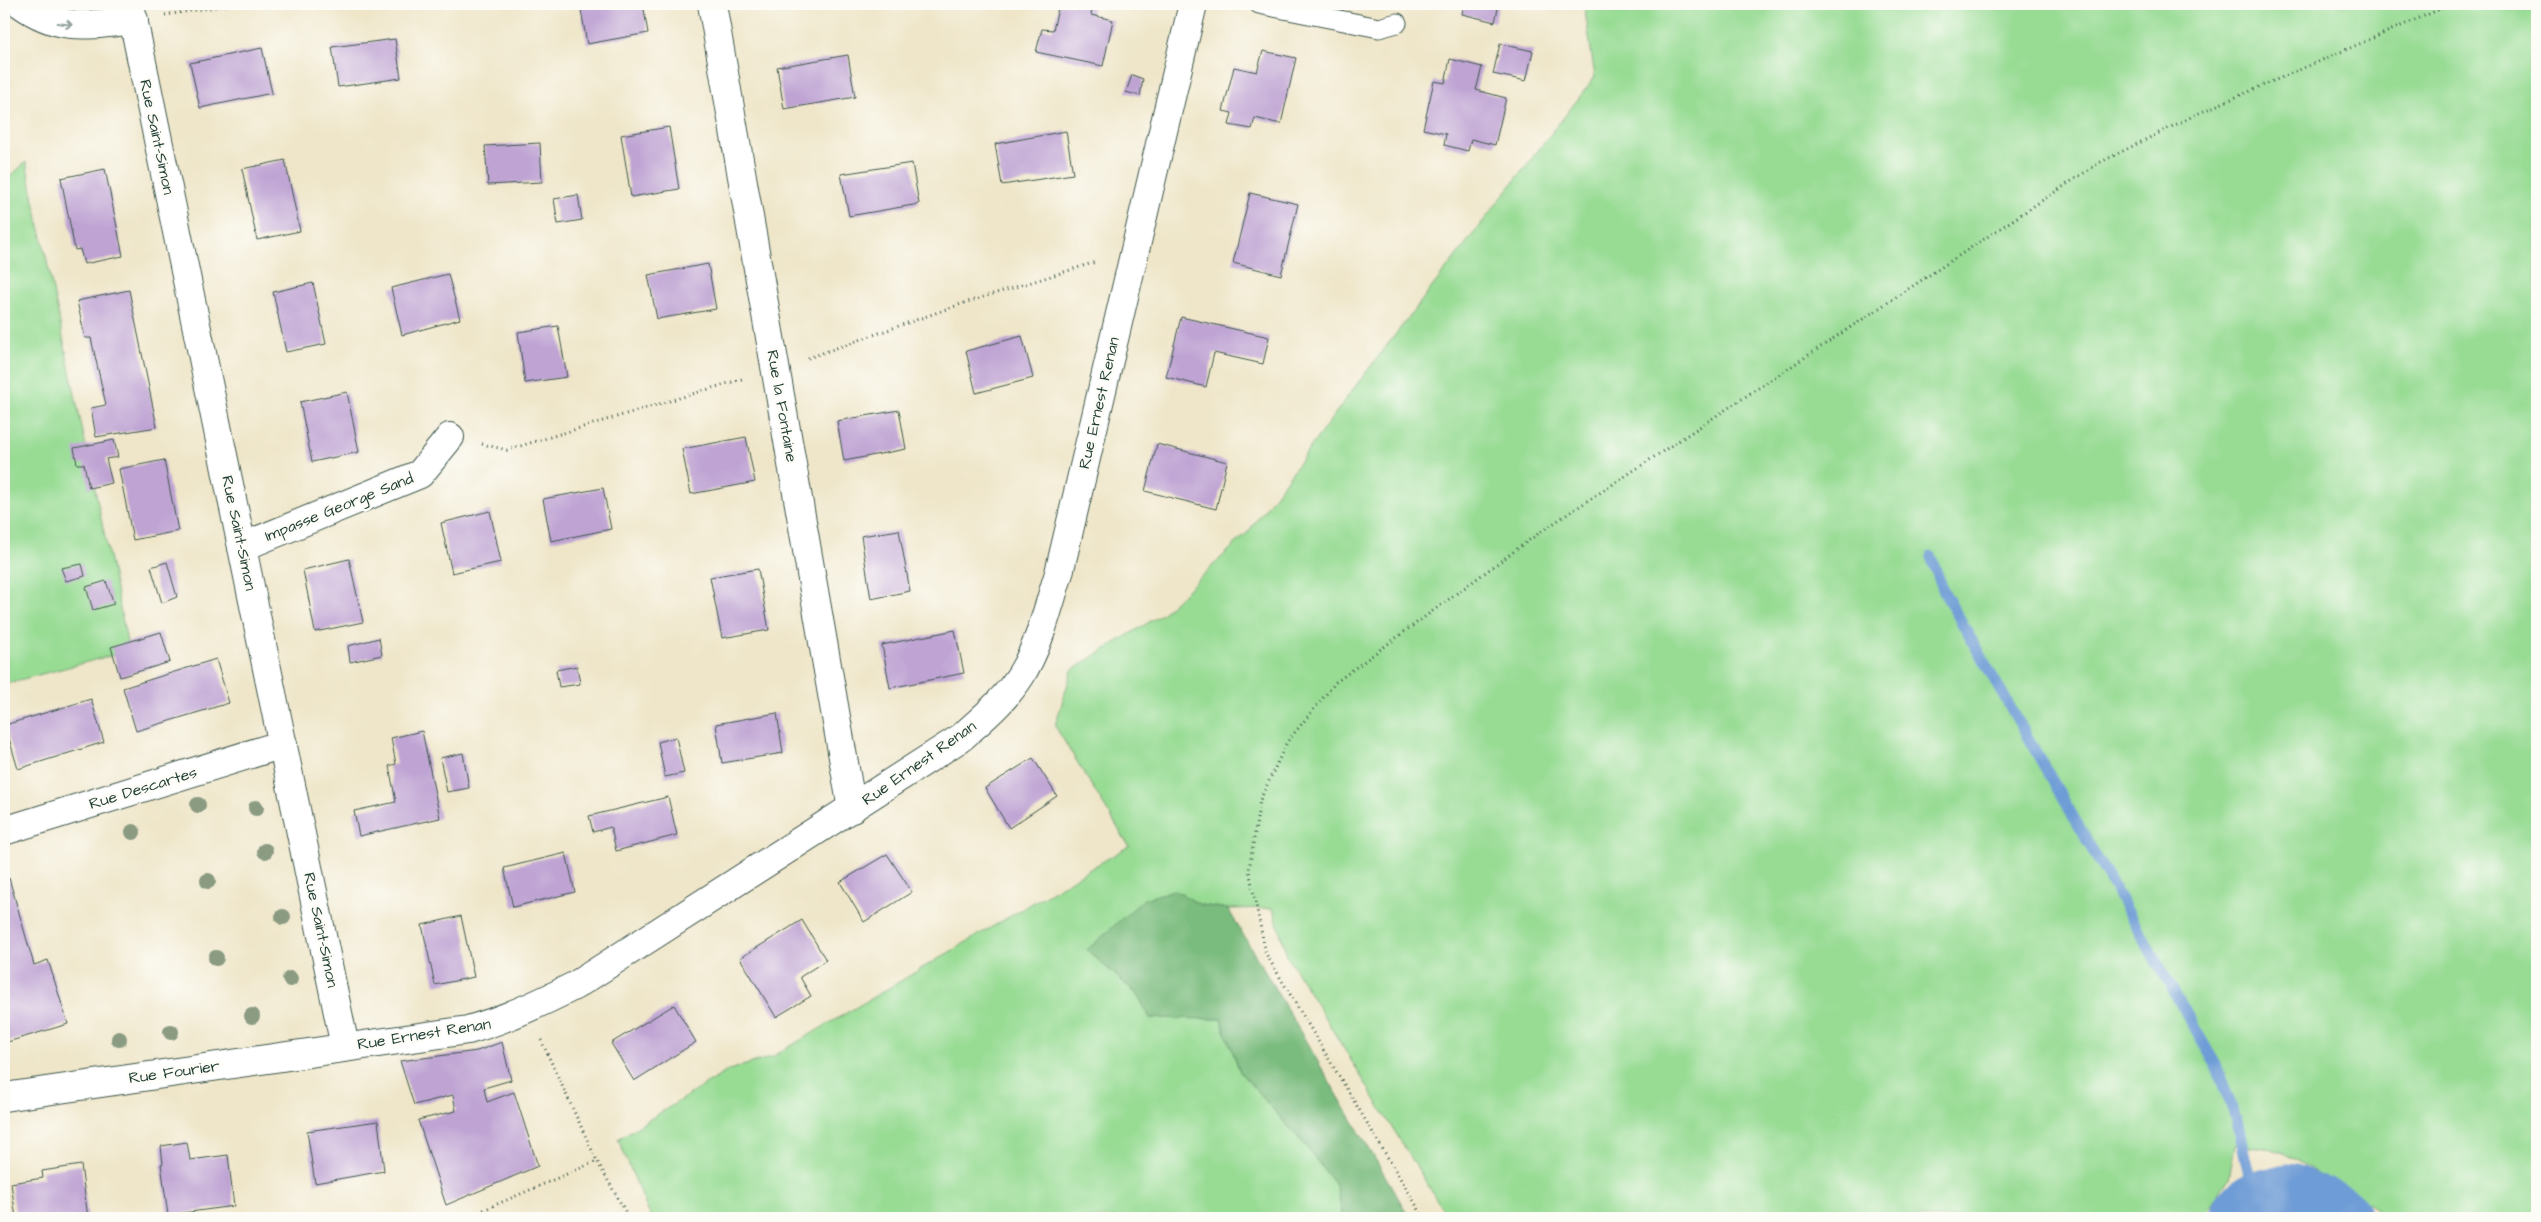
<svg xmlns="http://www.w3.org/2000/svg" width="2541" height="1222" font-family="'Architects Daughter',sans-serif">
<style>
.green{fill:#98dc94;stroke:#5c8c64}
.forest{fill:#7abc7e;stroke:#4c7c59}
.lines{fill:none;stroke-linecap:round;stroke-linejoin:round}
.stream{stroke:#6e9cd6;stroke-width:11}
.river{stroke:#6e9cd6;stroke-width:69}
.building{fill:#bea3d3}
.lane-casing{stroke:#3e564a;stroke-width:21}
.street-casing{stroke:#3e564a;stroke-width:30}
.path{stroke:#3e564a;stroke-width:3;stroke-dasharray:1 4;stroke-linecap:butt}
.lane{stroke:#fff;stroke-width:19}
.street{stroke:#fff;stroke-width:28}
.tree{fill:#8a9b82}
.oneway{stroke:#8f9e9a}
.labels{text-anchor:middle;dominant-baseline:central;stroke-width:5;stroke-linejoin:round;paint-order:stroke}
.street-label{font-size:16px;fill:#1f3d34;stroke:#fdfcf7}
</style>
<rect width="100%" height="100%" fill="#fdfcf7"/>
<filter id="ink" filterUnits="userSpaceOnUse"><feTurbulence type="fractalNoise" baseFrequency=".02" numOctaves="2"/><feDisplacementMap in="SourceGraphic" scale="10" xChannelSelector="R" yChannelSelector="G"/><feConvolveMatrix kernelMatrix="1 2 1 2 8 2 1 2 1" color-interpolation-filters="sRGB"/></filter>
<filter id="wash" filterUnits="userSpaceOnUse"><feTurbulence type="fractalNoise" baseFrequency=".0096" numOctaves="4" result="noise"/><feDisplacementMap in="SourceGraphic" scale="20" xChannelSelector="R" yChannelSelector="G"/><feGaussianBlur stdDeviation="1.12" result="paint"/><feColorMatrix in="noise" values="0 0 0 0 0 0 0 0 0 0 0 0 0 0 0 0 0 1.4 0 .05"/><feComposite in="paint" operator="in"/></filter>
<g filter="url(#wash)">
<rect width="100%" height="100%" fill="#efe6c9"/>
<g class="green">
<polygon points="1584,4 2537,4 2537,1218 2388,1218 2350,1192 2280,1151 2235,1145 2229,1178 2203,1218 1448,1218 1287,956 1273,908 1228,909 1201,905 1174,891 1087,950 1138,995 1150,1018 1221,1019 1240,1072 1304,1144 1336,1185 1343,1218 651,1218 618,1139 729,1070 772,1057 1129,846 1055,726 1072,670 1162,614 1248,532 1357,384 1595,77"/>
<polygon points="26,162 129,651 4,684 4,182"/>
</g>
<polygon class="forest" points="1174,890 1201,905 1228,909 1410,1218 1343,1218 1336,1185 1304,1144 1240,1072 1221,1019 1150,1018 1138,995 1087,950 1144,899"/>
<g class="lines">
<polyline class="stream" points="1931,557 1944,592 2216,1065 2237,1121 2256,1206"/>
<polyline class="river" points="2244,1218 2256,1206 2289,1198 2336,1218"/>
</g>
<g id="blocks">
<g class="building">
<polygon points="580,4 643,4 648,33 587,44"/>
<polygon points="1059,4 1093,4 1091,15 1113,20 1103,66 1036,52 1042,29 1053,30"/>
<polygon points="1464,4 1499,4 1495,22 1462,14"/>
<polygon points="395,39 401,78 338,87 332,47"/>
<polygon points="1500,44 1533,51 1526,81 1493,74"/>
<polygon points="262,48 272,93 200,108 190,63"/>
<polygon points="1263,51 1296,58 1281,124 1255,118 1252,129 1229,125 1232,113 1223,111 1234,67 1257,72"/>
<polygon points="848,55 855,97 784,109 777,67"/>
<polygon points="1450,59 1482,67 1476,90 1506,98 1495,145 1471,139 1468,151 1444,145 1446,134 1423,129 1434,81 1445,83"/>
<polygon points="1132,75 1143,79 1140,96 1126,92"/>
<polygon points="669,127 679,189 631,197 621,135"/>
<polygon points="1066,131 1073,174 1002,185 995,144"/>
<polygon points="540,143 542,182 488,185 485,146"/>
<polygon points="285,160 300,231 257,240 242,169"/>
<polygon points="912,163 919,204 849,216 841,174"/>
<polygon points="105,169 123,256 84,264 80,249 75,250 61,178"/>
<polygon points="1250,193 1298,204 1281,275 1233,263"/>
<polygon points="578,195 582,220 558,224 554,199"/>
<polygon points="708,264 716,309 657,319 648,275"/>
<polygon points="448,274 460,319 402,335 391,288"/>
<polygon points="313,283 326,344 286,352 273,292"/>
<polygon points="129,290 157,427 96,437 91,408 106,405 91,338 85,338 77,301"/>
<polygon points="1181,317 1269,337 1263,364 1214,353 1206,387 1166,377"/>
<polygon points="558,326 567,377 525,383 518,332"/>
<polygon points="1022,336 1033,378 976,393 966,351"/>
<polygon points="347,392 359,452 312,462 300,402"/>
<polygon points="899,410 906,449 844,461 837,421"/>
<polygon points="746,437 755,482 691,494 682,449"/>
<polygon points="114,440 118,457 106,459 112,483 89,488 84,464 77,464 74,448"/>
<polygon points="1157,444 1227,462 1216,509 1145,491"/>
<polygon points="164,460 178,531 133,540 119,469"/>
<polygon points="603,488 611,529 551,541 543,499"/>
<polygon points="490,511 501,562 452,573 441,523"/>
<polygon points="899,530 910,591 871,599 861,536"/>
<polygon points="349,559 363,622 315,632 303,570"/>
<polygon points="167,562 177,597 162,603 151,567"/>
<polygon points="82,564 85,576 66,581 61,568"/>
<polygon points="758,569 769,630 722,638 710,577"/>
<polygon points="106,581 114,604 93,610 86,587"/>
<polygon points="955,630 964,673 890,688 882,645"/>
<polygon points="161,632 170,662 120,677 111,647"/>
<polygon points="379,638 382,655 350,662 348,646"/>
<polygon points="216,659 229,703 136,731 123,688"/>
<polygon points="577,666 580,684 559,687 556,670"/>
<polygon points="91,699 104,742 18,769 5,725"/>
<polygon points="777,713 783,753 722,763 716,724"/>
<polygon points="422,731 440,818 359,836 354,811 396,802 389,766 396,764 391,738"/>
<polygon points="676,737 684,773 665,777 658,742"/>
<polygon points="463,753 469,788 447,792 440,758"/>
<polygon points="1033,758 1057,796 1009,828 985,788"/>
<polygon points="668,797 677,835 616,851 611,827 593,832 589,816"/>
<polygon points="566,853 575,892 513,907 504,868"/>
<polygon points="887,854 912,892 864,922 840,882"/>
<polygon points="4,871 7,879 9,878 34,965 48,960 68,1024 4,1043"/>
<polygon points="461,916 474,977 435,985 422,925"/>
<polygon points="802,920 826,960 800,977 811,996 776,1017 740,958"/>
<polygon points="674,1005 696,1042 634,1081 611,1043"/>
<polygon points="502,1042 511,1080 484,1088 487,1102 514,1092 538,1166 446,1205 418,1120 456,1111 453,1095 414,1105 400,1061 477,1051"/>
<polygon points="378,1121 384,1171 315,1183 307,1131"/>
<polygon points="187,1142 190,1160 228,1155 234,1206 168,1215 161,1164 163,1164 161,1146"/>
<polygon points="81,1165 88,1218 16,1218 11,1183 43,1178 42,1171"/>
</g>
</g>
</g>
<g filter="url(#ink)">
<use href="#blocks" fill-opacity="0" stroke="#3e564a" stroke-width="1"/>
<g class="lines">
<defs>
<polyline id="lane" points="1259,4 1379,28 1397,23"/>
<g id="street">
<path d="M21 4C60 32 89 25 134 20"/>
<polyline points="130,4 345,1047"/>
<polyline points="712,4 852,809"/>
<polyline points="242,547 420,474 450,437"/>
<polyline points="4,831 283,744"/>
<path d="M4 1097 468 1030C507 1019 541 1003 576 985L962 737C983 718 1006 699 1021 675 1040 644 1048 607 1059 573L1193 4"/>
</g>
</defs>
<use href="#lane" class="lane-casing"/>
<use href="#street" class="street-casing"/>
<g class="path">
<polyline points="165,15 234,4"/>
<polyline points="808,358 964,303 1096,262"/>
<polyline points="482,444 507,450 742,379"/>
<polyline points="541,1040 597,1161 629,1218"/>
<polyline points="465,1218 597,1161"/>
<polyline points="1424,1218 1266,954 1249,870 1260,800 1287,742 1336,682 1539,533 2099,163 2199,113 2452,4"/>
</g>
<use href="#lane" class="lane"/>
<use href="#street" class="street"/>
</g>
<g class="tree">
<circle cx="198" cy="805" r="8"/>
<circle cx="256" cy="808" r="8"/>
<circle cx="133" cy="832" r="8"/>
<circle cx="265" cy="851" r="8"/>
<circle cx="208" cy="881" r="8"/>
<circle cx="283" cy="917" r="8"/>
<circle cx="216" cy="958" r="8"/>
<circle cx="290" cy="979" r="8"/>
<circle cx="252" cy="1016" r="8"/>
<circle cx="171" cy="1032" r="8"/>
<circle cx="119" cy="1039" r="8"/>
</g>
<defs><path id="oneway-shaft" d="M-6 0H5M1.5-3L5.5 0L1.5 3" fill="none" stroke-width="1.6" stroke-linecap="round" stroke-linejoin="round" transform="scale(1.25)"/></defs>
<use class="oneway" href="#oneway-shaft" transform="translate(65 24) rotate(8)"/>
</g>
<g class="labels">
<g class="street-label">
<text transform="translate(157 137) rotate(78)">Rue Saint-Simon</text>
<text transform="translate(1099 403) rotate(-77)">Rue Ernest Renan</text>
<text transform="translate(782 406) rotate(80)">Rue la Fontaine</text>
<text transform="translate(339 507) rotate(-22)">Impasse George Sand</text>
<text transform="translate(239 533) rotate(78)">Rue Saint-Simon</text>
<text transform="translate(919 763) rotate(-35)">Rue Ernest Renan</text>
<text transform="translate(143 788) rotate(-17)">Rue Descartes</text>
<text transform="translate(321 930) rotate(78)">Rue Saint-Simon</text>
<text transform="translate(424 1034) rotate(-9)">Rue Ernest Renan</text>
<text transform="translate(174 1072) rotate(-8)">Rue Fourier</text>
</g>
</g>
<rect width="2541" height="1222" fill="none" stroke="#fdfcf7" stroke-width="20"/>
</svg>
